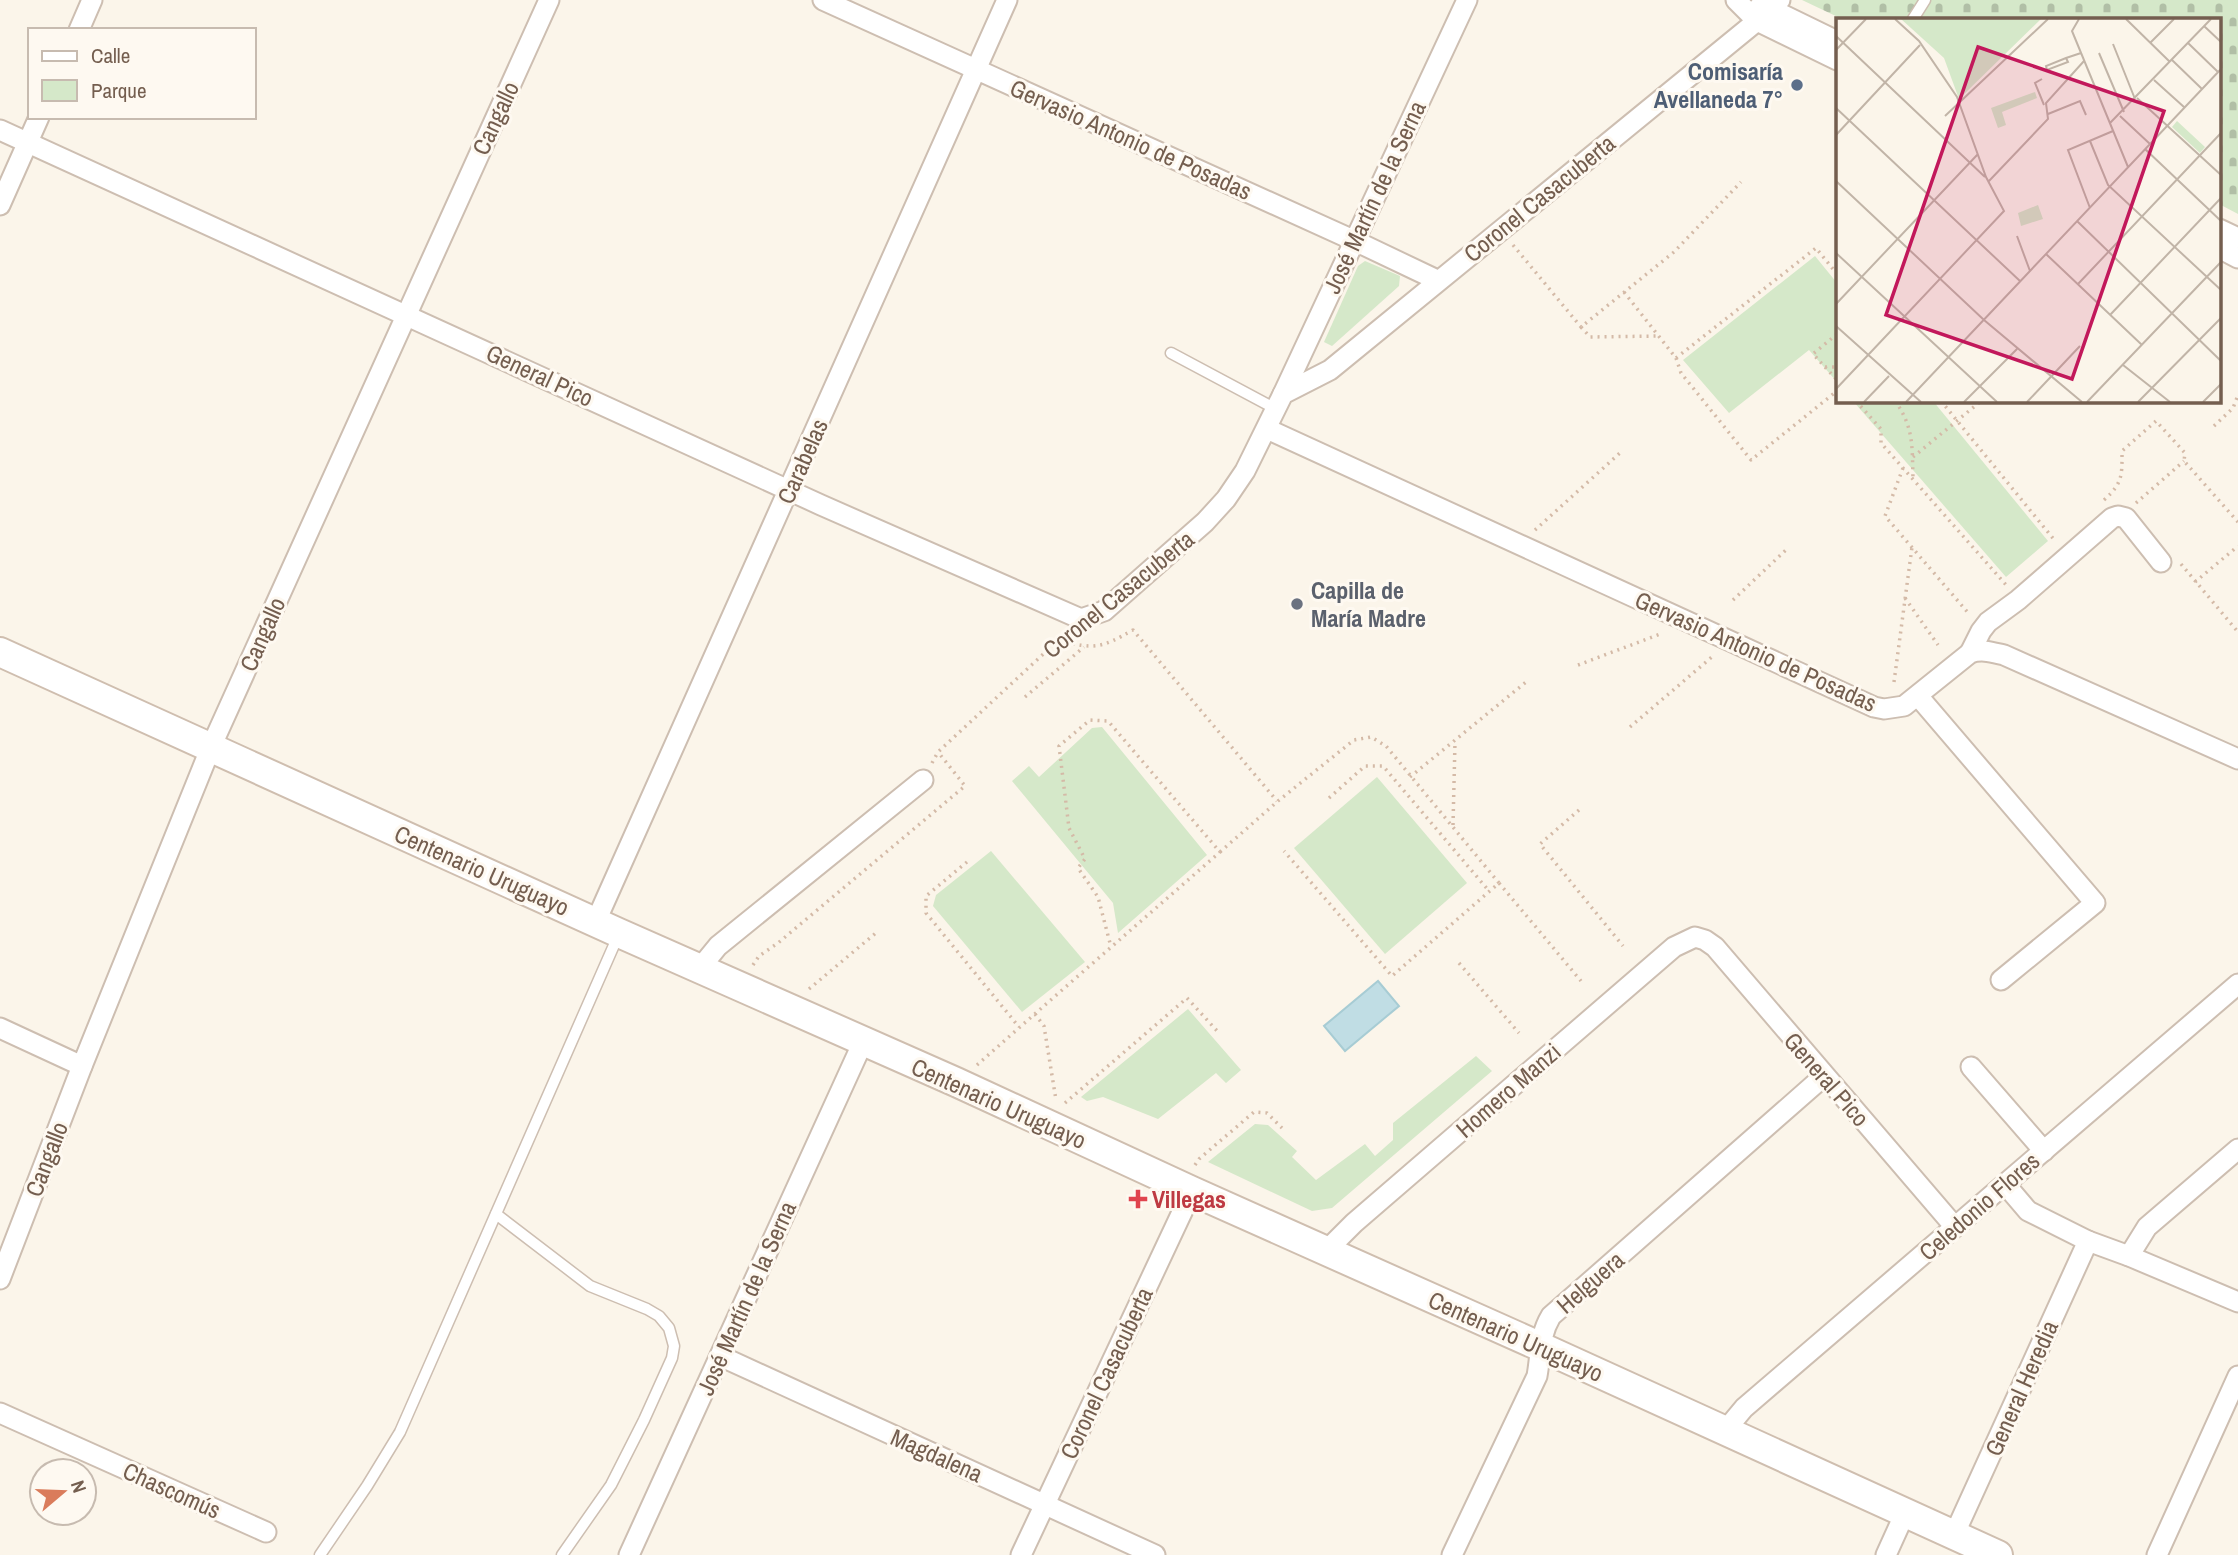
<svg xmlns="http://www.w3.org/2000/svg" width="2238" height="1555" font-family="'Archivo Narrow',sans-serif">
<style>
.cemetery{fill:url(#cemetery-stones)}
.park{fill:#d5e8c9}
.water{fill:#c0dde4;stroke:#a7ccd4;stroke-width:2}
.lines{fill:none;stroke-linecap:round;stroke-linejoin:round}
.lane-casing{stroke:#cdbeb1;stroke-width:13}
.street-casing{stroke:#cdbeb1;stroke-width:23}
.secondary-casing{stroke:#cfbeaf;stroke-width:32}
.path{stroke:#d4baa7;stroke-width:3.5;stroke-dasharray:2 5;stroke-linecap:butt}
.lane{stroke:#fff;stroke-width:10}
.street{stroke:#fff;stroke-width:19}
.secondary{stroke:#fff;stroke-width:28}
.service-dot{fill:#5c6f8a;stroke:#fef9f1;stroke-width:2.5}
.worship-dot{fill:#6b7280;stroke:#fef9f1;stroke-width:2.5}
.health-dot{fill:#e0444e;stroke:#fef9f1;stroke-width:2.5}
.labels{text-anchor:middle;dominant-baseline:central;stroke-width:6;stroke-linejoin:round;paint-order:stroke}
.service-label{font-size:24px;font-weight:bold;fill:#4e5e75;stroke:#fef9f1;text-anchor:end}
.street-label{font-size:24px;fill:#745e4f;stroke:#fef9f1}
.worship-label{font-size:24px;font-weight:bold;fill:#5b616d;stroke:#fef9f1;text-anchor:start}
.health-label{font-size:24px;font-weight:bold;fill:#be3a42;stroke:#fef9f1;text-anchor:start}
.inset-road{fill:none;stroke:#c1b4a7;stroke-width:2}
.view{fill:#c2185b;fill-opacity:0.15;stroke:#c2185b;stroke-width:3.5}
.inset-edge{fill:none;stroke:#745e4f;stroke-width:3.5}
</style>
<defs>
<pattern id="cemetery-stones" width="16" height="16" patternUnits="userSpaceOnUse" patternTransform="scale(1.75)"><rect width="16" height="16" fill="#d5e8c9"/><path d="M2 7V4a2 2 0 0 1 4 0v3zM10 15v-3a2 2 0 0 1 4 0v3z" fill="#b1bfa6"/></pattern>
</defs>
<rect width="100%" height="100%" fill="#fbf5ea"/>
<polygon class="cemetery" points="1802,0 2238,0 2238,214 2219,204 2219,19 1842,19"/>
<g class="park">
<polygon points="1815,256 1837,283 1837,382 1809,350 1729,413 1683,360"/>
<polygon points="1365,261 1400,276 1399,286 1332,346 1324,342 1358,266"/>
<polygon points="1853,401 1933,401 2048,541 2006,577"/>
<polygon points="1102,727 1207,855 1118,933 1113,903 1012,781 1029,766 1039,777 1092,728"/>
<polygon points="1377,777 1467,883 1385,954 1294,848"/>
<polygon points="991,851 1085,962 1022,1012 933,906 936,895"/>
<polygon points="1188,1009 1241,1070 1226,1083 1216,1073 1158,1119 1103,1097 1087,1101 1081,1097"/>
<polygon points="1476,1056 1492,1071 1332,1208 1312,1211 1208,1162 1255,1124 1268,1125 1297,1151 1292,1157 1316,1180 1365,1144 1375,1156 1393,1140 1393,1123"/>
</g>
<polygon class="water" points="1378,981 1399,1006 1345,1051 1324,1026"/>
<g class="lines">
<defs>
<g id="lane">
<polyline points="1913,19 1925,0"/>
<polyline points="1171,353 1276,409"/>
<polyline points="496,1214 590,1286 647,1309 659,1316 669,1328 674,1346 672,1358 644,1420 611,1485 562,1555"/>
<polyline points="320,1555 367,1486 400,1432 618,936"/>
</g>
<g id="street">
<polyline points="823,0 1353,240 1437,280"/>
<polyline points="1736,0 1757,21 1837,60"/>
<polyline points="1759,7 1771,9 1837,41"/>
<polyline points="79,30 92,0"/>
<polyline points="0,130 821,505 1081,619 1104,611 1205,522 1226,499 1245,471 1283,394 1330,370 1757,21 1780,0"/>
<polyline points="0,205 39,117"/>
<polyline points="2219,229 2238,238"/>
<polyline points="2219,248 2238,258"/>
<polyline points="1283,394 1467,0"/>
<path d="M1267 429 1874 707 1884 709 1904 706 1970 653C1982 649 1991 652 2004 655L2238 759"/>
<polyline points="1970,653 1981,631 1988,622 2018,600 2112,518 2118,516 2126,518 2161,562"/>
<polyline points="1918,696 2095,903 2001,980"/>
<polyline points="596,921 1007,0"/>
<polyline points="700,968 718,946 923,780"/>
<polyline points="0,1028 82,1066"/>
<polyline points="1971,1067 2044,1151"/>
<polyline points="2005,1184 2028,1211 2088,1241 2129,1256 2238,1302"/>
<polyline points="1326,1251 1354,1223 1674,947 1695,937 1705,940 1715,947 1955,1227"/>
<polyline points="2129,1256 2147,1227 2238,1149"/>
<polyline points="0,1279 82,1066 211,747 549,0"/>
<polyline points="720,1356 1155,1555"/>
<polyline points="0,1413 266,1532"/>
<polyline points="1724,1432 1744,1408 2238,984"/>
<polyline points="1954,1535 2088,1241"/>
<polyline points="629,1555 863,1042"/>
<polyline points="1021,1555 1192,1191"/>
<path d="M1452 1555 1537 1376C1541 1354 1539 1336 1551 1316L1824 1076"/>
<polyline points="1886,1555 1905,1513"/>
<polyline points="2157,1555 2238,1376"/>
</g>
<polyline id="secondary" points="0,652 619,933 956,1082 1192,1191 1539,1346 1998,1555"/>
</defs>
<use href="#lane" class="lane-casing"/>
<use href="#street" class="street-casing"/>
<use href="#secondary" class="secondary-casing"/>
<g class="path">
<polyline points="1513,245 1581,327 1674,252 1741,182"/>
<polyline points="1624,292 1676,358 1681,373 1751,460 1837,391"/>
<polyline points="1581,327 1590,337 1659,336"/>
<polyline points="1837,334 1813,354 1837,380"/>
<polyline points="1676,358 1816,248 1837,274"/>
<polyline points="1825,367 1837,367"/>
<polyline points="1856,401 1881,429 1881,443 2007,586"/>
<path d="M1895 401C1914 427 1912 447 1913 478"/>
<polyline points="1941,401 2056,542"/>
<polyline points="2214,426 2233,408 2238,395"/>
<polyline points="1913,457 1981,401"/>
<polyline points="1903,468 1885,516 1970,615"/>
<path d="M2104 500C2123 483 2122 475 2122 451L2156 421 2185 453 2184 461 2238 522"/>
<polyline points="2136,503 2184,461"/>
<polyline points="1535,530 1621,452"/>
<polyline points="2181,564 2238,632"/>
<polyline points="2195,582 2238,546"/>
<polyline points="1905,598 1938,645"/>
<polyline points="1733,600 1788,548"/>
<path d="M1059 640C1095 650 1101 648 1133 630L1277 801"/>
<polyline points="1578,665 1663,633"/>
<polyline points="1894,682 1912,547"/>
<polyline points="1025,697 1084,647"/>
<polyline points="1630,727 1713,656"/>
<polyline points="932,763 938,752 1067,632"/>
<polyline points="1410,777 1526,682"/>
<polyline points="1329,798 1365,766 1383,766 1489,891"/>
<polyline points="1579,810 1540,844 1623,946"/>
<polyline points="1453,825 1455,742"/>
<polyline points="1220,852 1278,801 1354,740 1371,737 1386,746 1499,883 1392,976 1284,851"/>
<polyline points="967,862 926,896 926,913 1019,1027"/>
<polyline points="1499,883 1581,981"/>
<polyline points="1459,963 1519,1033"/>
<polyline points="753,965 759,956 778,943 965,786 938,752"/>
<polyline points="809,989 877,932"/>
<polyline points="1035,1014 1044,1026 1056,1100"/>
<path d="M977 1065C1057 994 1139 923 1220 852L1108 721 1090 720 1059 746 1069 828 1085 859 1078 868 1098 897 1111 947"/>
<polyline points="1065,1103 1187,998 1219,1033"/>
<polyline points="1195,1165 1199,1159 1254,1112 1267,1113 1282,1128"/>
</g>
<use href="#lane" class="lane"/>
<use href="#street" class="street"/>
<use href="#secondary" class="secondary"/>
</g>
<circle class="service-dot" cx="1797" cy="85" r="7"/>
<circle class="worship-dot" cx="1297" cy="604" r="7"/>
<path class="health-dot" d="M1134.5 1188.5h7v7h7v7h-7v7h-7v-7h-7v-7h7z"/>
<g class="labels">
<g class="service-label">
<text x="1783" y="71">Comisaría<tspan x="1783" dy="28">Avellaneda 7°</tspan></text>
</g>
<g class="street-label">
<text transform="translate(495 118) rotate(-65)">Cangallo</text>
<text transform="translate(1131 139) rotate(24)">Gervasio Antonio de Posadas</text>
<text transform="translate(1374 197) rotate(-65)">José Martín de la Serna</text>
<text transform="translate(1539 198) rotate(-39)">Coronel Casacuberta</text>
<text transform="translate(540 375) rotate(25)">General Pico</text>
<text transform="translate(802 461) rotate(-66)">Carabelas</text>
<text transform="translate(1118 594) rotate(-39)">Coronel Casacuberta</text>
<text transform="translate(262 634) rotate(-66)">Cangallo</text>
<text transform="translate(1756 651) rotate(24)">Gervasio Antonio de Posadas</text>
<text transform="translate(482 870) rotate(24)">Centenario Uruguayo</text>
<text transform="translate(1827 1079) rotate(49)">General Pico</text>
<text transform="translate(1508 1090) rotate(-41)">Homero Manzi</text>
<text transform="translate(999 1103) rotate(24)">Centenario Uruguayo</text>
<text transform="translate(46 1159) rotate(-69)">Cangallo</text>
<text transform="translate(1979 1206) rotate(-41)">Celedonio Flores</text>
<text transform="translate(1590 1282) rotate(-41)">Helguera</text>
<text transform="translate(746 1298) rotate(-66)">José Martín de la Serna</text>
<text transform="translate(1516 1336) rotate(24)">Centenario Uruguayo</text>
<text transform="translate(1106 1373) rotate(-65)">Coronel Casacuberta</text>
<text transform="translate(2021 1388) rotate(-66)">General Heredia</text>
<text transform="translate(937 1455) rotate(24)">Magdalena</text>
<text transform="translate(172 1490) rotate(24)">Chascomús</text>
</g>
<g class="worship-label">
<text x="1311" y="590">Capilla de<tspan x="1311" dy="28">María Madre</tspan></text>
</g>
<g class="health-label">
<text x="1152" y="1199">Villegas</text>
</g>
</g>
<g transform="translate(1836 18)">
<rect width="385" height="385" fill="#fbf5ea"/>
<path d="M65 1H205L123 81 108 40Z" fill="#d5e8c9"/>
<path d="M199 74 201 80 166 94 170 107 162 110 155 90ZM341 103 369 129 364 135 336 109ZM202 187 207 201 185 208 182 195Z" fill="#d5e8c9"/>
<path class="inset-road" d="M243 1 236 13 292 149M290 1 334 44M368 8 385 24M0 18 149 159M314 25 338 1M352 25 382 54M277 26 299 81M0 32 30 1M263 35 288 94M230 40 232 44 211 52 210 48 230 40 245 35M336 42 366 71M206 61 199 65 208 87M318 62 348 89M301 80 385 157M0 90 184 263M212 96 244 83 250 97M109 98 212 1M284 98 314 126M274 105 375 1M0 117 84 27M254 123 272 167 385 272M309 131 385 203M0 163 148 302 246 384M153 163 212 101 210 85 248 43M254 190 232 132 277 113M241 203 385 343M181 218 194 253M0 235 161 384M210 236 306 327M242 266 385 115M0 286 142 136M274 297 385 180M0 308 85 384M287 347 334 384M0 371 168 193 150 159 121 79 83 23 59 1M28 384 53 358M70 384 385 51M128 384 181 331M191 384 244 328M251 384 385 244M302 384 385 300M367 384 385 366"/>
<path class="view" d="M142 29 328 93 236 361 50 297Z"/>
<rect width="385" height="385" class="inset-edge"/>
</g>
<rect x="28" y="28" width="228" height="91" fill="#fef9f1" stroke="#c7bbb0" stroke-width="2"/>
<rect x="42" y="51" width="35" height="10" fill="#ffffff" stroke="#c7bbb0" stroke-width="2"/>
<text x="91" y="63" font-size="21" fill="#745e4f">Calle</text>
<rect x="42" y="80" width="35" height="21" fill="#d5e8c9" stroke="#c7bbb0" stroke-width="2"/>
<text x="91" y="98" font-size="21" fill="#745e4f">Parque</text>
<g transform="translate(63 1492) rotate(71)"><circle r="33" fill="#fef9f1" stroke="#c7bbb0" stroke-width="2"/>
<path d="M0-5L12 26L0 18L-12 26Z" fill="#da7c5b"/>
<text y="-10" font-size="19" font-weight="bold" text-anchor="middle" fill="#745e4f">N</text>
</g>
</svg>
